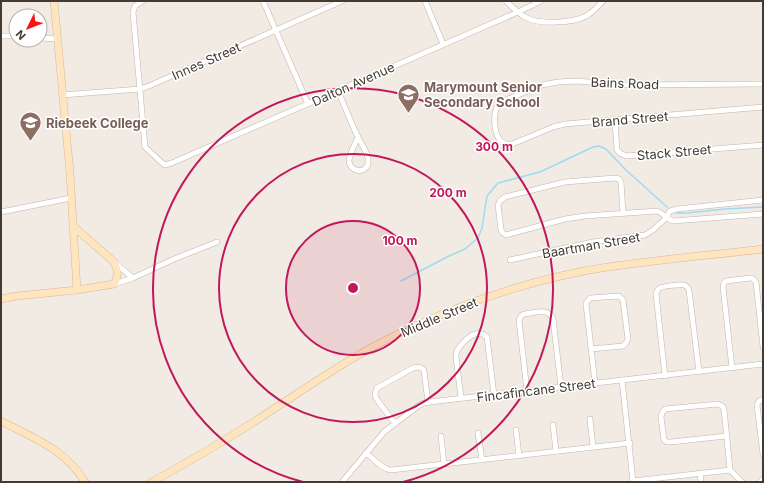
<svg xmlns="http://www.w3.org/2000/svg" width="764" height="483" font-family="Inter,sans-serif">
<style>
.lines{fill:none;stroke-linecap:round;stroke-linejoin:round}
.stream{stroke:#9edbf0;stroke-width:1.5}
.street-casing{stroke:#c0b4a9;stroke-width:6}
.secondary-casing{stroke:#d5ba95;stroke-width:8}
.street{stroke:#fff;stroke-width:5}
.secondary{stroke:#fee5c0;stroke-width:7}
.ring{fill:none;stroke:#c2185b;stroke-width:2}
.labels{text-anchor:middle;dominant-baseline:central;stroke-width:3;stroke-linejoin:round;paint-order:stroke}
.street-label{font-size:13px;fill:#433b33;stroke:#fff}
.education-label{font-size:13px;font-weight:bold;fill:#785e54;stroke:#fff;text-anchor:start}
.centre{fill:#c2185b;stroke:#fff;stroke-width:2}
.ring-label{font-size:12px;text-anchor:middle;font-weight:bold;fill:#c2185b;stroke:#fff;stroke-width:3;stroke-linejoin:round;paint-order:stroke}
</style>
<rect width="100%" height="100%" fill="#f2ebe3"/>
<g class="lines">
<g class="stream">
<polyline points="676,213 687,213 725,209 763,207"/>
<polyline points="401,281 447,257 465,249 478,238 482,228 487,196 498,183 540,172 593,147 599,146 606,149 626,170 667,207"/>
</g>
<defs>
<g id="street">
<polyline points="143,1 135,6 133,12 145,147 161,162 165,165 172,163 518,12 541,1"/>
<polyline points="263,1 308,104"/>
<polyline points="425,1 443,44"/>
<path d="M506 1C512 7 518 13 525 17 539 25 573 23 586 16 593 12 598 7 603 1"/>
<polyline points="1,36 16,36"/>
<polyline points="40,38 58,39"/>
<path d="M763 84 624 85 577 81 558 82 542 85 501 102C492 109 493 133 501 141 504 144 507 144 510 145L553 127 565 124 763 107"/>
<path d="M338 91C345 107 351 123 359 139 362 145 367 152 368 158 368 159 368 163 368 164 364 175 349 171 349 160 350 153 355 144 358 137"/>
<polyline points="62,95 140,89 149,86 342,1"/>
<polyline points="615,120 617,150 620,153 626,156 763,145"/>
<polyline points="1,212 71,198"/>
<path d="M623 213 621 182 619 179 615 178 565 182 505 197 500 201 498 205 501 230 503 233 506 235 565 219 585 216 657 211C663 213 667 219 673 221L763 214"/>
<polyline points="510,260 593,242 645,235 653,230 666,218 670,211 677,209 763,200"/>
<polyline points="114,262 133,278"/>
<polyline points="114,284 133,278 174,259 217,242"/>
<polyline points="591,349 623,346 626,343 628,339 623,300 619,296 590,298 586,303 586,304 595,383"/>
<polyline points="732,368 723,287 724,283 726,281 750,278 752,278 756,282 763,347"/>
<path d="M665 376 656 294C657 291 657 289 660 288 663 286 681 284 684 285 687 286 688 287 689 290L699 372"/>
<polyline points="622,380 633,482"/>
<path d="M527 391 519 320 521 316 524 314C534 313 548 307 553 319L561 387"/>
<path d="M461 398 456 357C456 355 456 353 457 351 458 348 461 345 463 343 469 336 479 329 487 337L494 395"/>
<polyline points="763,399 759,401 757,405 763,454"/>
<polyline points="590,419 593,447"/>
<path d="M395 423C391 417 376 401 375 395 375 392 376 391 377 388L413 368 419 367 423 369 424 371 428 402"/>
<polyline points="553,425 556,451"/>
<polyline points="516,430 519,456"/>
<polyline points="478,433 482,460"/>
<polyline points="441,436 444,464"/>
<polyline points="726,436 671,442 667,442 664,440 661,417 662,413 665,409 718,404 722,406 724,409 730,470"/>
<path d="M366 453C374 459 382 469 391 470L630 443"/>
<polyline points="700,473 701,482"/>
<polyline points="633,481 730,470 742,482"/>
<polyline points="342,482 384,432 418,406 424,403 438,401 763,364"/>
<polyline points="760,482 763,479"/>
</g>
<g id="secondary">
<polyline points="54,1 70,173 77,290"/>
<path d="M1 299 17 296 77 290 114 284C119 275 118 269 113 261L73 226"/>
<path d="M1 421C33 438 65 449 85 482"/>
<path d="M152 482C180 466 208 451 236 433 284 404 330 369 380 343 444 310 513 285 584 271 610 266 637 263 663 260 697 256 730 253 763 249"/>
</g>
</defs>
<use href="#street" class="street-casing"/>
<use href="#secondary" class="secondary-casing"/>
<use href="#street" class="street"/>
<use href="#secondary" class="secondary"/>
</g>
<circle cx="353" cy="288" r="67" fill="#c2185b" fill-opacity=".12"/>
<g class="ring">
<circle cx="353" cy="288" r="67"/>
<circle cx="353" cy="288" r="134"/>
<path d="M303 482A200 200 0 1 1 403 482"/>
</g>
<defs>
<symbol id="school-pin" viewBox="-11 -11 22 30"><path d="M0 17L-7.5 6A9.5 9.5 0 1 1 7.5 6Z" fill="#8d6e63" stroke="#fff"/><path d="M0-5L7-2L0 1L-7-2ZM-4 1L0 2.5L4 1V4Q0 6-4 4Z" fill="#fff"/></symbol>
<symbol id="university-pin" viewBox="-11 -11 22 30"><path d="M0 17L-7.5 6A9.5 9.5 0 1 1 7.5 6Z" fill="#8d6e63" stroke="#fff"/><path d="M0-5L7-2L0 1L-7-2ZM-4 1L0 2.5L4 1V4Q0 6-4 4Z" fill="#fff"/></symbol>
</defs>
<g fill-rule="evenodd">
<use href="#school-pin" x="396" y="82" width="25" height="34"/>
<use href="#university-pin" x="18" y="110" width="25" height="34"/>
</g>
<g class="labels">
<g class="street-label">
<text transform="translate(206 61) rotate(-24)">Innes Street</text>
<text transform="translate(625 83) rotate(2)">Bains Road</text>
<text transform="translate(353 84) rotate(-24)">Dalton Avenue</text>
<text transform="translate(630 119) rotate(-5)">Brand Street</text>
<text transform="translate(674 152) rotate(-5)">Stack Street</text>
<text transform="translate(591 245) rotate(-10)">Baartman Street</text>
<text transform="translate(439 317) rotate(-23)">Middle Street</text>
<text transform="translate(536 390) rotate(-7)">Fincafincane Street</text>
</g>
<g class="education-label">
<text x="424" y="87">Marymount Senior<tspan x="424" dy="15">Secondary School</tspan></text>
<text x="46" y="123">Riebeek College</text>
</g>
</g>
<circle cx="353" cy="288" r="6" class="centre"/>
<g class="ring-label">
<text x="494" y="151">300 m</text>
<text x="448" y="197">200 m</text>
<text x="400" y="245">100 m</text>
</g>
<rect width="764" height="483" fill="none" stroke="#433b33" stroke-width="4"/>
<g transform="translate(28 28) rotate(227)"><circle r="19" fill="#ffffff" stroke="#b4b1ad"/>
<path d="M0-3L7 15L0 10L-7 15Z" fill="#fa1214"/>
<text y="-6" font-size="11" font-weight="bold" text-anchor="middle" fill="#433b33">N</text>
</g>
</svg>
